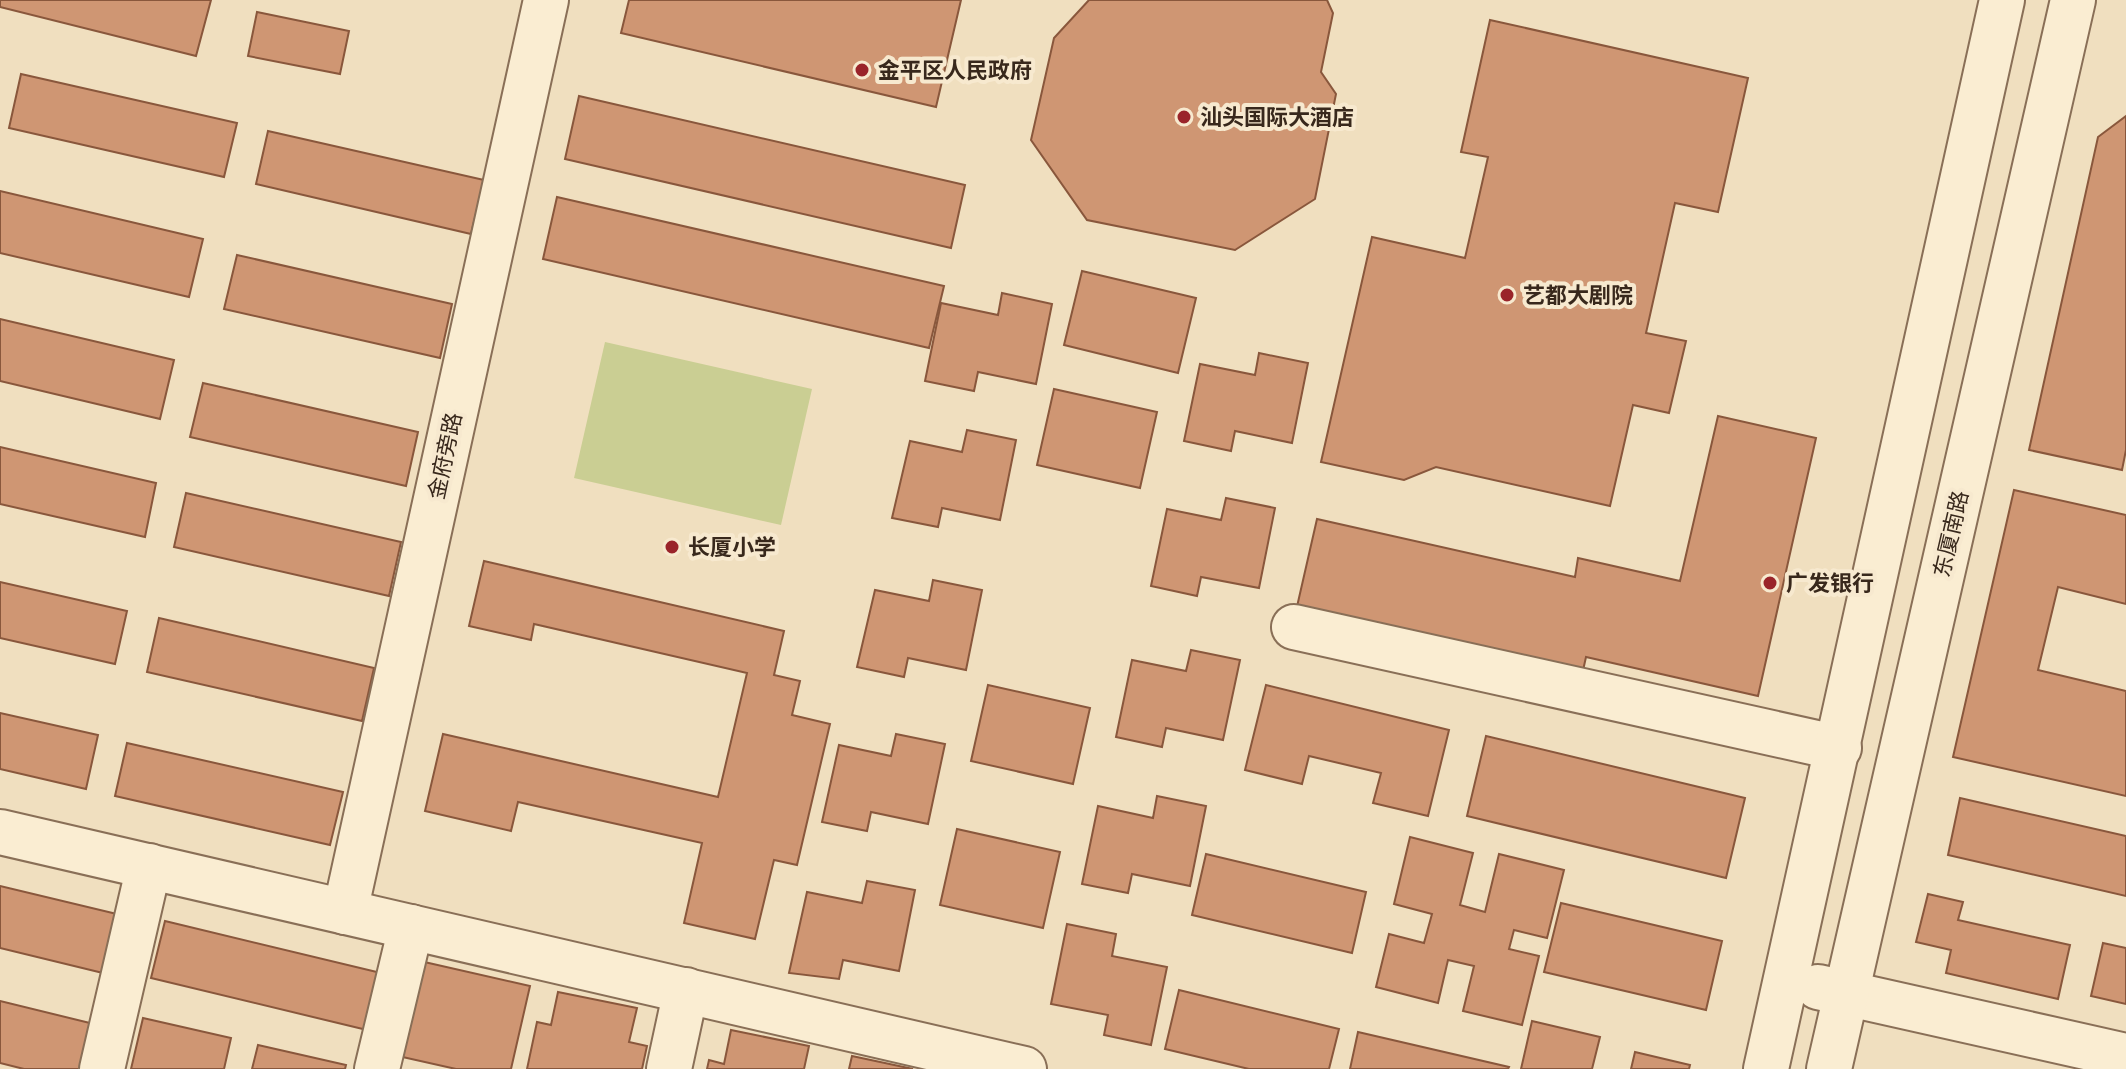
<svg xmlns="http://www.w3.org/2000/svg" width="2126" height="1069" font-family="'Crimson Pro','Noto Sans SC',serif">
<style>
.green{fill:#cace93}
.building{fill:#cf9673;stroke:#89573c;stroke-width:2}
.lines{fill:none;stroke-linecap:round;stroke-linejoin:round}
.minor-casing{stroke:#896f57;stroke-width:48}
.minor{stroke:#faedd2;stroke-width:44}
.poi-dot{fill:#9a242a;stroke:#f7e9cf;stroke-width:3}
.labels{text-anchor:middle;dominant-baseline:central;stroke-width:8;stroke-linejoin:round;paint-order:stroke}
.poi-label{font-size:22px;font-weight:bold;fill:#38281c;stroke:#f7e9cf;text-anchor:start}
.street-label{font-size:22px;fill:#38281c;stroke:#f7e9cf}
</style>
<rect width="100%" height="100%" fill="#f0dfbf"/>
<polygon class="green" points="605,342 812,389 781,525 574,478"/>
<g class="building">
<polygon points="0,0 211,0 196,56 0,7"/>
<polygon points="629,0 961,0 936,107 621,33"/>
<polygon points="1089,0 1327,0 1333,13 1321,72 1336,94 1315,199 1235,250 1087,220 1031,140 1054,38"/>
<polygon points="257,12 349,31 340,74 248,56"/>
<polygon points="1490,20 1748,78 1718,212 1675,203 1646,333 1686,341 1669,413 1633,405 1610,506 1436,467 1404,480 1321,462 1372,237 1465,258 1488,157 1461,152"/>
<polygon points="21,74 237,123 224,177 9,128"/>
<polygon points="579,96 965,185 951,248 565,159"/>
<polygon points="2126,116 2126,450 2122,470 2029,450 2098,137"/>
<polygon points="268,131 484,180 471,234 256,184"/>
<polygon points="0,191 203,239 189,297 0,253"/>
<polygon points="557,197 944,286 929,348 543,259"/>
<polygon points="237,255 452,304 440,358 224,309"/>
<polygon points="1082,271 1196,298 1178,373 1064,345"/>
<polygon points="1002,293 1052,304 1036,384 978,372 974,391 925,381 941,303 998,315"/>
<polygon points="0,319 174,360 160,419 0,381"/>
<polygon points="1259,353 1308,363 1292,443 1235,431 1231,451 1184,441 1200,364 1255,375"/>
<polygon points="203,383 418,432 406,486 190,437"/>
<polygon points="1054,389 1157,412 1140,488 1037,465"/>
<polygon points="1718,416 1816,438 1758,696 1586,657 1582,675 1296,611 1317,519 1575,577 1578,558 1680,581"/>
<polygon points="967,430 1016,440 1000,520 942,508 938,527 892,518 910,441 962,452"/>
<polygon points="0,447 156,483 145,537 0,504"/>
<polygon points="2014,490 2126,515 2126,604 2058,587 2038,670 2126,691 2126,796 1953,757"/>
<polygon points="186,493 401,542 389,596 174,547"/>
<polygon points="1226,498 1275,508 1259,588 1201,577 1197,596 1151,586 1167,509 1221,520"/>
<polygon points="484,561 784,631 774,675 800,681 792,715 830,724 797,865 774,860 755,939 684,923 702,843 518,802 511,831 425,811 443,734 718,797 747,673 534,624 531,640 469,626"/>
<polygon points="933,580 982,590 966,670 908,658 904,677 857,667 875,590 929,601"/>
<polygon points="0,582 127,611 115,664 0,638"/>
<polygon points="159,618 374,668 362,721 147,672"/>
<polygon points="1191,650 1240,660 1223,740 1166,728 1162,747 1116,737 1132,660 1186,671"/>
<polygon points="988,685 1090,708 1073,784 971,761"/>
<polygon points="1266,685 1449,730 1428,816 1373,803 1381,773 1309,756 1302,784 1245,770"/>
<polygon points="0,713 98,735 86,789 0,769"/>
<polygon points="896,734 945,744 928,824 871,812 867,831 822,822 839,745 891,756"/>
<polygon points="1486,736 1745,798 1726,878 1467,816"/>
<polygon points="127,743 343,792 330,845 115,796"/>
<polygon points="1157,796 1206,806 1190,886 1132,874 1128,893 1082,884 1098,806 1153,818"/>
<polygon points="1960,798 2126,836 2126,896 1948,855"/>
<polygon points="957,829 1060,852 1043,928 940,905"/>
<polygon points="1410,837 1473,853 1460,905 1485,912 1499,854 1564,870 1547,938 1514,930 1509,949 1539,956 1522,1025 1463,1011 1474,966 1448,960 1438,1003 1376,987 1389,934 1424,943 1432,914 1394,904"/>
<polygon points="1206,854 1366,892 1352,953 1192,915"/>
<polygon points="867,881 915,890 899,971 843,960 839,979 789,973 807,892 862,903"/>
<polygon points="0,886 121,915 107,974 0,948"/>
<polygon points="1928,894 1963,902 1958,920 2070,945 2058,999 1946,973 1951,950 1916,942"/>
<polygon points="1561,903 1722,941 1706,1010 1544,972"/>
<polygon points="165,921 381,973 367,1030 151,978"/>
<polygon points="1067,924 1116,934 1112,956 1167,967 1151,1045 1104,1035 1108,1015 1051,1004"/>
<polygon points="2103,943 2126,948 2126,1004 2091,996"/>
<polygon points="420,961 530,986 511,1069 456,1069 398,1056"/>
<polygon points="1179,990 1339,1029 1329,1069 1249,1069 1165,1049"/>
<polygon points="558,992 637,1008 629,1042 647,1046 642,1069 527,1069 537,1022 551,1025"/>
<polygon points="0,1001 94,1024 84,1069 24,1069 0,1063"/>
<polygon points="143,1018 231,1038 224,1069 131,1069"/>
<polygon points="1532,1021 1600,1037 1592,1069 1521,1069"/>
<polygon points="731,1030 809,1046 804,1069 707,1069 709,1060 724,1064"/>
<polygon points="1358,1032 1509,1067 1508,1069 1350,1069"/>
<polygon points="258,1045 346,1065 345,1069 252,1069"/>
<polygon points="1635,1052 1690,1065 1689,1069 1631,1069"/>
<polygon points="852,1056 913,1069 849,1069"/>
</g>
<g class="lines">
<defs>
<g id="minor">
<polyline points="1294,627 1839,748"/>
<polyline points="0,832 1024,1069"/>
<polyline points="345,912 546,0"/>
<polyline points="1818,987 2126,1056"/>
<polyline points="102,1069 149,866"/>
<polyline points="377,1069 411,927"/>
<polyline points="669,1069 686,990"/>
<polyline points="1766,1069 2002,0"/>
<polyline points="1829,1069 2073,0"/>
</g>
</defs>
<use href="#minor" class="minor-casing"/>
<use href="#minor" class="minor"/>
</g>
<g class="poi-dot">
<circle cx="862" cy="70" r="8"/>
<circle cx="1184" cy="117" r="8"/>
<circle cx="1507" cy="295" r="8"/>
<circle cx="672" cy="547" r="8"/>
<circle cx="1770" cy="583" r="8"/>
</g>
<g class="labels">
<g class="poi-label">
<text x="878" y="70">金平区人民政府</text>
<text x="1200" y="117">汕头国际大酒店</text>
<text x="1523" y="295">艺都大剧院</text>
<text x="688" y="547">长厦小学</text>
<text x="1786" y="583">广发银行</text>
</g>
<g class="street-label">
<text transform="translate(445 456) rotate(-78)">金府旁路</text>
<text transform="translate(1951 534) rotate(-77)">东厦南路</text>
</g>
</g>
</svg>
